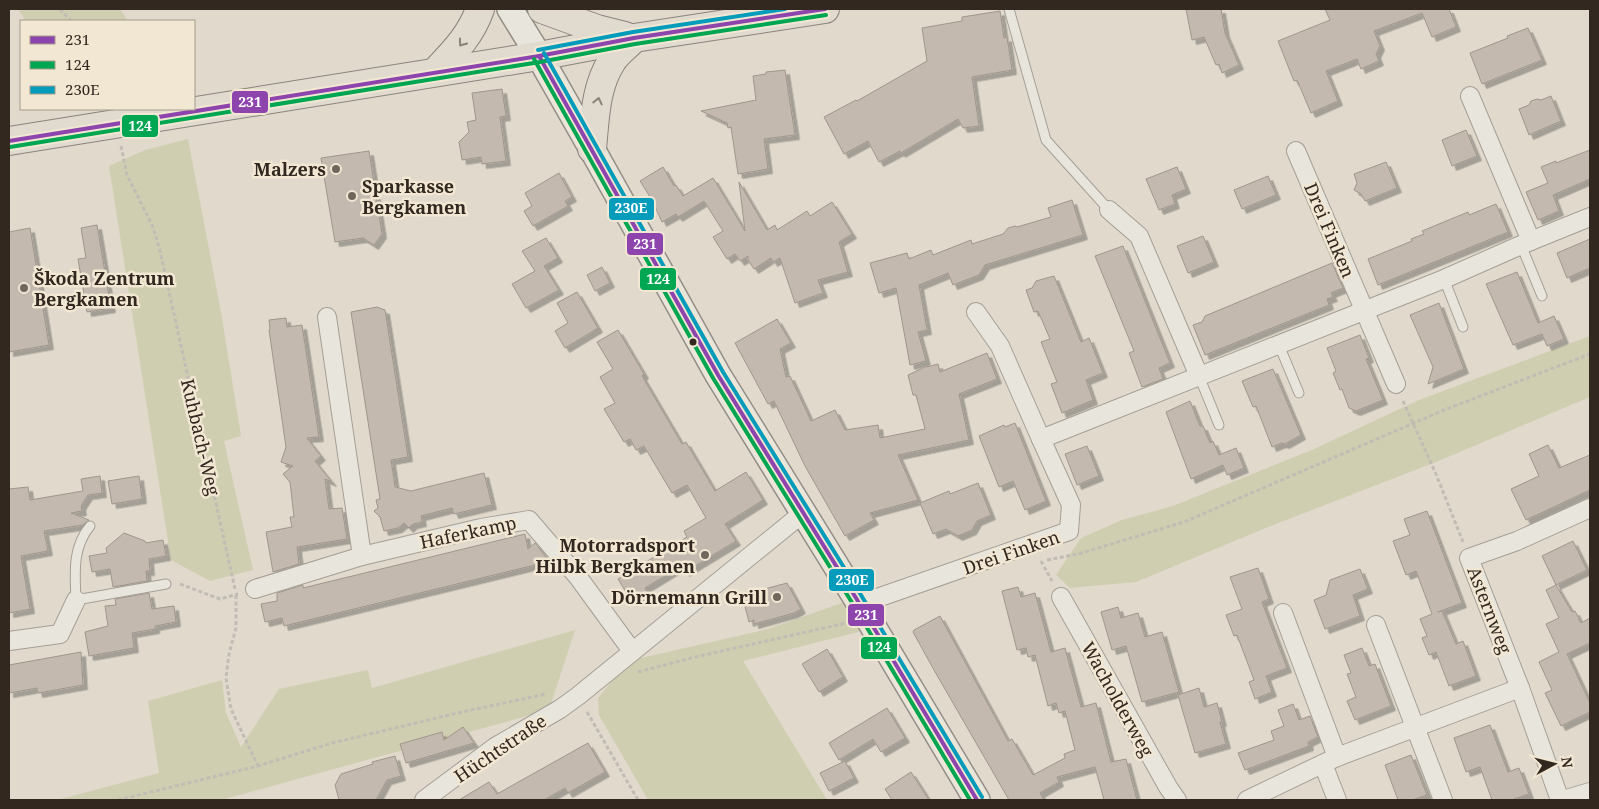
<svg xmlns="http://www.w3.org/2000/svg" width="1599" height="809" font-family="'Noto Serif',serif">
<style>
.green{fill:#d0ceb0}
.building{fill:#c3b9ae;stroke:#a0968c;filter:url(#shadow)}
.lines{fill:none;stroke-linecap:round;stroke-linejoin:round}
.lane-casing{stroke:#a59f96;stroke-width:11}
.street-casing{stroke:#a59f96;stroke-width:20}
.secondary-casing{stroke:#958e85;stroke-width:28}
.primary-casing{stroke:#8b847c;stroke-width:30}
.path{stroke:#c1bcb4;stroke-width:3;stroke-dasharray:4 2.5;stroke-linecap:butt}
.lane{stroke:#e8e5dd;stroke-width:9}
.street{stroke:#e8e5dd;stroke-width:18}
.secondary{stroke:#e8e5dd;stroke-width:25}
.primary{stroke:#e0dacf;stroke-width:28}
.bus-1-casing{stroke:#f1e7d3;stroke-width:8}
.bus-2-casing{stroke:#f1e7d3;stroke-width:8}
.bus-3-casing{stroke:#f1e7d3;stroke-width:8}
.bus-1{stroke:#8e44ad;stroke-width:4}
.bus-2{stroke:#00a651;stroke-width:4}
.bus-3{stroke:#059cbc;stroke-width:4}
.oneway{stroke:#8a8177}
.poi-dot{fill:#70665c;stroke:#f1e7d3;stroke-width:2}
.bus-dot{fill:#33281f;stroke:#f1e7d3;stroke-width:2}
.labels{text-anchor:middle;dominant-baseline:central;stroke-width:5;stroke-linejoin:round;paint-order:stroke}
.poi-label{font-size:18px;font-weight:bold;fill:#33281f;stroke:#f1e7d3;text-anchor:end}
.street-label{font-size:18px;fill:#33281f;stroke:#f1e7d3}
.line-badge{stroke:#f1e7d3;stroke-width:2}
.badge-label{font-size:14px;text-anchor:middle;font-weight:bold;fill:#fff}
</style>
<defs>
<filter id="shadow"><feDropShadow dx="4.5" dy="4.5" stdDeviation="0" flood-color="#0004"/></filter>
</defs>
<rect width="100%" height="100%" fill="#e0d9cc"/>
<g class="green">
<polygon points="18,9 120,9 128,21 26,21"/>
<polygon points="188,139 221,312 241,436 224,441 253,570 210,581 171,560 109,166 145,150"/>
<polygon points="1590,336 1590,397 1436,462 1268,527 1136,582 1070,588 1056,575 1081,538 1122,520 1173,506 1314,449 1419,400"/>
<polygon points="856,598 874,628 743,661 827,800 648,800 599,715 598,698 628,661 768,629"/>
<polygon points="575,630 549,710 221,800 57,800 159,773 148,701 222,680 226,713 241,747 279,689 368,670 372,688"/>
</g>
<g class="building">
<polygon points="1186,9 1221,9 1225,33 1239,65 1222,73 1219,64 1216,65 1204,37 1192,40"/>
<polygon points="1325,9 1449,9 1456,27 1432,37 1422,13 1374,31 1380,46 1376,54 1379,61 1361,69 1357,59 1326,71 1338,101 1311,113 1297,80 1294,81 1278,41 1330,20"/>
<polygon points="1000,11 1004,38 1007,37 1012,70 972,77 979,126 963,128 958,119 901,153 900,151 879,162 868,141 844,154 824,117 856,100 857,101 927,61 922,28 962,21 962,17"/>
<polygon points="1528,28 1542,60 1482,84 1470,53 1508,38 1507,36"/>
<polygon points="785,70 795,135 764,139 768,169 738,174 731,127 728,128 727,123 701,111 756,100 753,76 766,74 766,72"/>
<polygon points="502,89 506,116 500,117 506,161 482,164 481,157 462,160 459,142 469,132 467,122 476,120 472,93"/>
<polygon points="1551,96 1561,121 1529,135 1519,109 1529,105 1531,101 1537,99 1541,100"/>
<polygon points="1466,130 1477,156 1452,166 1442,140"/>
<polygon points="1590,150 1590,179 1553,195 1559,211 1538,220 1526,192 1548,183 1541,167 1556,161 1556,163"/>
<polygon points="369,151 382,234 374,245 363,238 335,242 321,158"/>
<polygon points="1386,162 1397,188 1365,201 1361,194 1354,190 1357,183 1354,174"/>
<polygon points="663,167 674,186 676,185 683,196 713,178 745,231 739,182 767,230 775,225 777,230 807,211 810,216 832,202 852,234 839,242 848,272 818,280 823,293 795,303 780,258 773,262 771,258 754,269 748,260 748,256 740,261 735,254 727,259 713,237 723,231 704,201 678,217 676,214 662,222 652,200 640,181"/>
<polygon points="1177,167 1186,189 1172,195 1175,204 1159,210 1146,179"/>
<polygon points="559,173 572,197 565,201 568,206 533,226 524,211 532,206 525,193"/>
<polygon points="1268,176 1276,195 1242,209 1234,190"/>
<polygon points="1072,200 1083,235 985,265 979,275 953,285 948,273 919,285 927,330 918,332 926,361 910,365 896,288 879,293 870,263 907,253 909,259 931,250 933,255 971,240 972,244 1003,234 1008,228 1015,226 1017,227 1051,217 1048,208"/>
<polygon points="1496,204 1508,232 1378,285 1368,259 1412,241 1411,239 1424,234 1422,231 1468,212 1469,215"/>
<polygon points="97,225 111,308 87,312 78,259 86,258 81,228"/>
<polygon points="30,228 49,345 9,352 9,232"/>
<polygon points="1203,236 1214,262 1188,273 1177,246"/>
<polygon points="546,238 558,258 544,266 559,290 526,308 512,284 535,271 522,251"/>
<polygon points="1590,239 1590,268 1567,278 1557,253"/>
<polygon points="1123,246 1170,363 1159,368 1163,379 1142,387 1129,353 1134,351 1095,256"/>
<polygon points="1332,263 1343,288 1331,293 1333,297 1327,299 1329,305 1205,355 1193,325 1202,322 1205,316"/>
<polygon points="602,267 610,283 595,291 587,275"/>
<polygon points="1517,272 1538,323 1554,316 1564,339 1547,346 1542,334 1513,345 1486,284"/>
<polygon points="1054,276 1081,342 1089,338 1103,373 1086,380 1093,400 1062,413 1051,384 1057,382 1041,342 1050,339 1038,311 1034,312 1026,290 1032,288 1036,281"/>
<polygon points="577,292 598,328 565,348 555,331 568,323 557,303"/>
<polygon points="1439,303 1464,369 1428,384 1433,367 1410,315"/>
<polygon points="377,307 385,310 408,457 391,460 395,487 411,491 484,473 492,505 454,514 452,508 421,516 422,522 413,524 409,528 404,523 398,528 384,531 380,517 374,511 378,508 376,500 380,499 351,312"/>
<polygon points="286,318 287,327 302,325 319,437 307,438 321,456 315,461 332,482 325,479 329,509 342,508 347,539 297,547 299,564 273,572 266,532 292,527 290,517 294,517 290,482 283,474 293,466 281,462 286,447 269,330 270,329 269,320"/>
<polygon points="777,319 791,343 780,349 786,377 790,376 811,421 835,410 845,430 878,425 880,438 925,429 916,395 913,395 908,375 927,366 927,367 938,364 940,372 987,353 997,379 959,394 969,440 898,455 918,500 870,513 874,520 845,536 805,466 774,401 768,404 735,343"/>
<polygon points="618,330 644,374 642,376 682,444 686,442 715,491 746,472 763,500 725,524 736,541 685,572 681,566 645,588 648,593 632,602 618,579 687,537 684,531 706,518 687,485 672,493 644,446 636,450 630,439 624,442 604,409 615,403 600,377 613,369 597,342"/>
<polygon points="1360,335 1369,358 1366,359 1383,400 1356,411 1349,408 1342,389 1340,390 1333,373 1336,371 1327,348"/>
<polygon points="1273,369 1301,435 1285,444 1282,443 1272,447 1256,406 1253,407 1242,381"/>
<polygon points="1190,401 1200,426 1203,426 1210,443 1213,441 1219,455 1236,448 1244,468 1227,475 1223,465 1191,479 1166,412"/>
<polygon points="1015,423 1046,501 1025,510 1013,481 999,487 979,436 1004,425 1005,427"/>
<polygon points="1548,445 1559,468 1590,455 1590,490 1526,520 1511,489 1539,476 1529,454"/>
<polygon points="1087,446 1099,476 1077,485 1065,454"/>
<polygon points="100,476 102,493 88,495 81,506 82,511 71,513 89,520 83,525 44,531 48,551 21,556 30,609 9,613 9,489 28,487 30,500 83,491 81,479"/>
<polygon points="139,476 142,499 112,504 108,481"/>
<polygon points="978,483 991,515 977,521 972,530 958,536 946,529 933,534 920,503 949,491 950,494"/>
<polygon points="1427,511 1462,603 1438,612 1442,611 1456,644 1463,641 1476,676 1449,686 1436,652 1429,655 1422,638 1427,636 1420,619 1432,614 1416,571 1406,575 1393,541 1410,535 1404,519"/>
<polygon points="124,533 145,541 146,543 163,540 166,556 149,559 150,571 146,571 147,581 113,587 110,569 92,572 89,556 107,553 106,548"/>
<polygon points="525,534 528,549 535,543 546,557 535,565 284,626 282,618 265,622 261,604 277,601 277,593 303,585 303,588"/>
<polygon points="1573,541 1587,570 1556,585 1542,556"/>
<polygon points="1258,568 1269,599 1262,602 1287,668 1266,676 1272,692 1255,699 1249,682 1254,680 1237,635 1234,636 1226,615 1242,609 1230,577"/>
<polygon points="1360,569 1368,589 1353,595 1360,616 1325,629 1314,600 1326,595 1330,580"/>
<polygon points="787,583 801,609 794,613 754,624 754,620 749,622 742,595"/>
<polygon points="1556,585 1572,612 1575,611 1581,623 1590,618 1590,643 1567,654 1590,703 1590,712 1561,726 1545,693 1552,690 1539,662 1559,652 1546,624 1559,618 1546,590"/>
<polygon points="1018,587 1021,597 1035,593 1051,652 1065,648 1081,707 1096,703 1111,762 1126,759 1137,800 1104,800 1095,767 1057,777 1059,782 1040,793 1044,800 1009,800 934,670 913,632 914,630 940,616 1008,741 1012,739 1033,775 1065,758 1064,754 1075,750 1065,711 1059,713 1056,703 1048,706 1035,655 1028,657 1026,648 1017,650 1002,591"/>
<polygon points="149,593 152,609 174,606 176,622 155,626 155,629 132,633 134,648 89,656 85,632 108,626 105,606 116,605 115,599"/>
<polygon points="1118,607 1121,618 1138,613 1145,637 1162,632 1179,692 1142,702 1126,646 1112,650 1101,612"/>
<polygon points="1362,648 1369,666 1375,664 1391,706 1355,720 1347,701 1356,697 1347,674 1351,673 1344,655"/>
<polygon points="827,649 843,677 819,692 802,664"/>
<polygon points="81,652 83,685 38,693 37,688 9,693 9,665"/>
<polygon points="1199,688 1204,707 1217,703 1222,722 1220,722 1226,744 1195,753 1178,695"/>
<polygon points="1293,704 1299,720 1310,716 1318,737 1308,742 1309,746 1245,770 1238,753 1274,740 1271,731 1284,726 1278,710"/>
<polygon points="887,708 905,738 881,752 873,739 839,760 829,743"/>
<polygon points="1490,725 1508,772 1519,768 1529,794 1511,800 1492,800 1480,767 1466,772 1454,738"/>
<polygon points="463,727 474,743 406,763 400,744 442,732 444,740"/>
<polygon points="588,743 605,772 568,793 565,788 544,800 459,800 489,782 497,794"/>
<polygon points="1411,755 1427,795 1412,800 1398,800 1385,765"/>
<polygon points="395,756 401,776 387,780 376,800 339,800 335,785 341,774 373,764 372,762"/>
<polygon points="845,761 854,778 829,791 820,773"/>
<polygon points="911,772 929,800 892,800 885,789"/>
</g>
<g class="lines">
<defs>
<g id="lane">
<polyline points="1009,9 1046,140 1109,210"/>
<polyline points="1521,245 1542,296"/>
<polyline points="1444,279 1463,327"/>
<polyline points="1279,345 1299,393"/>
<polyline points="1199,376 1219,425"/>
<path d="M90 526C72 548 75 573 76 600L166 584"/>
</g>
<g id="street">
<polyline points="1470,96 1531,241"/>
<polyline points="1296,151 1396,384"/>
<polyline points="1109,210 1139,236 1199,376"/>
<polyline points="976,312 1000,346 1041,439"/>
<polyline points="327,317 362,556 481,528 529,520 578,577 632,651"/>
<polyline points="255,589 362,556"/>
<polyline points="1061,597 1168,787 1177,800"/>
<polyline points="860,604 1069,531 1071,505 1041,439 1444,279 1521,245 1590,217"/>
<polyline points="1283,613 1337,757"/>
<polyline points="1376,625 1443,800"/>
<polyline points="9,641 60,634 76,600"/>
<polyline points="1323,764 1337,800"/>
<polyline points="424,800 495,747 560,709 578,696 803,513"/>
<polyline points="1247,800 1337,757 1520,688"/>
<polyline points="1560,800 1520,688 1469,558 1517,541 1590,508"/>
<polyline points="1563,800 1590,792"/>
</g>
<polyline id="secondary" points="510,9 539,56 592,149 718,375 856,598 977,800"/>
<g id="primary">
<polyline points="542,9 597,29 625,36"/>
<path d="M436 71C454 52 471 35 480 9"/>
<polyline points="9,141 539,56 634,38 825,9"/>
<path d="M592 149C595 119 595 87 612 61 617 53 627 46 634 38"/>
</g>
</defs>
<use href="#lane" class="lane-casing"/>
<use href="#street" class="street-casing"/>
<use href="#secondary" class="secondary-casing"/>
<use href="#primary" class="primary-casing"/>
<g class="path">
<polyline points="60,9 71,21"/>
<polyline points="121,146 127,175 153,227 160,251 235,589"/>
<polyline points="1403,401 1436,474 1463,542"/>
<polyline points="1047,560 1078,554 1184,522 1444,410 1590,354"/>
<polyline points="1041,561 1052,581"/>
<polyline points="180,584 220,599 238,594"/>
<polyline points="236,595 236,628 229,654 226,678 231,709 258,766"/>
<polyline points="638,672 691,658 846,623"/>
<polyline points="587,712 638,800"/>
<polyline points="118,800 258,766 332,743 462,712 546,694"/>
</g>
<use href="#lane" class="lane"/>
<use href="#street" class="street"/>
<use href="#secondary" class="secondary"/>
<use href="#primary" class="primary"/>
<defs>
<g id="bus-1">
<polyline points="539,56 718,375 856,598 977,800"/>
<polyline points="9,141 539,56 634,38 825,9"/>
</g>
<g id="bus-2">
<polyline points="534,59 713,378 851,601 970,800"/>
<polyline points="10,147 540,62 635,44 826,15"/>
</g>
<g id="bus-3">
<polyline points="538,50 633,32 785,9"/>
<polyline points="544,53 723,372 861,595 982,797"/>
</g>
</defs>
<use href="#bus-1" class="bus-1-casing"/>
<use href="#bus-2" class="bus-2-casing"/>
<use href="#bus-3" class="bus-3-casing"/>
<use href="#bus-1" class="bus-1"/>
<use href="#bus-2" class="bus-2"/>
<use href="#bus-3" class="bus-3"/>
</g>
<defs><path id="oneway-chevron" d="M-2-3.5L2.5 0L-2 3.5" fill="none" stroke-width="1.6" stroke-linecap="round" stroke-linejoin="round" transform="scale(1.25)"/></defs>
<g class="oneway">
<use href="#oneway-chevron" transform="translate(462 43) rotate(126)"/>
<use href="#oneway-chevron" transform="translate(598 101) rotate(-77)"/>
</g>
<g class="poi-dot">
<circle cx="336" cy="169" r="5"/>
<circle cx="352" cy="196" r="5"/>
<circle cx="24" cy="288" r="5"/>
<circle cx="705" cy="555" r="5"/>
<circle cx="777" cy="597" r="5"/>
</g>
<circle class="bus-dot" cx="693" cy="342" r="4.5"/>
<g class="labels">
<g class="poi-label">
<text x="326" y="169">Malzers</text>
<text x="362" y="186" text-anchor="start">Sparkasse<tspan x="362" dy="21">Bergkamen</tspan></text>
<text x="34" y="278" text-anchor="start">Škoda Zentrum<tspan x="34" dy="21">Bergkamen</tspan></text>
<text x="695" y="545">Motorradsport<tspan x="695" dy="21">Hilbk Bergkamen</tspan></text>
<text x="767" y="597">Dörnemann Grill</text>
</g>
<g class="street-label">
<text transform="translate(1330 230) rotate(67)">Drei Finken</text>
<text transform="translate(201 437) rotate(77)">Kuhbach-Weg</text>
<text transform="translate(468 532) rotate(-12)">Haferkamp</text>
<text transform="translate(1011 552) rotate(-19)">Drei Finken</text>
<text transform="translate(1490 610) rotate(69)">Asternweg</text>
<text transform="translate(1118 699) rotate(61)">Wacholderweg</text>
<text transform="translate(500 748) rotate(-34)">Hüchtstraße</text>
</g>
</g>
<g class="line-badge">
<rect x="231" y="90" width="38" height="24" rx="5" fill="#8e44ad"/>
<rect x="121" y="114" width="38" height="24" rx="5" fill="#00a651"/>
<rect x="608" y="197" width="47" height="24" rx="5" fill="#059cbc"/>
<rect x="626" y="232" width="38" height="24" rx="5" fill="#8e44ad"/>
<rect x="639" y="267" width="38" height="24" rx="5" fill="#00a651"/>
<rect x="828" y="568" width="47" height="24" rx="5" fill="#059cbc"/>
<rect x="847" y="603" width="38" height="24" rx="5" fill="#8e44ad"/>
<rect x="860" y="636" width="38" height="24" rx="5" fill="#00a651"/>
</g>
<g class="badge-label">
<text x="250" y="107">231</text>
<text x="140" y="131">124</text>
<text x="631" y="213">230E</text>
<text x="645" y="249">231</text>
<text x="658" y="284">124</text>
<text x="852" y="585">230E</text>
<text x="866" y="620">231</text>
<text x="879" y="652">124</text>
</g>
<rect width="1599" height="809" fill="none" stroke="#33281f" stroke-width="20"/>
<rect x="20" y="20" width="175" height="90" fill="#f1e7d3" stroke="#a59b8b"/>
<rect x="30" y="36" width="25" height="8" fill="#8e44ad" stroke="#a59b8b"/>
<text x="65" y="45" font-size="15" fill="#33281f">231</text>
<rect x="30" y="61" width="25" height="8" fill="#00a651" stroke="#a59b8b"/>
<text x="65" y="70" font-size="15" fill="#33281f">124</text>
<rect x="30" y="86" width="25" height="8" fill="#059cbc" stroke="#a59b8b"/>
<text x="65" y="95" font-size="15" fill="#33281f">230E</text>
<g transform="translate(1554 764) rotate(83)" stroke="#f1e7d3" stroke-width="4" paint-order="stroke">
<path d="M0-4L9 19L0 12L-9 19Z" fill="#33281f"/>
<text y="-8" font-size="14" font-weight="bold" text-anchor="middle" fill="#33281f">N</text>
</g>
</svg>
